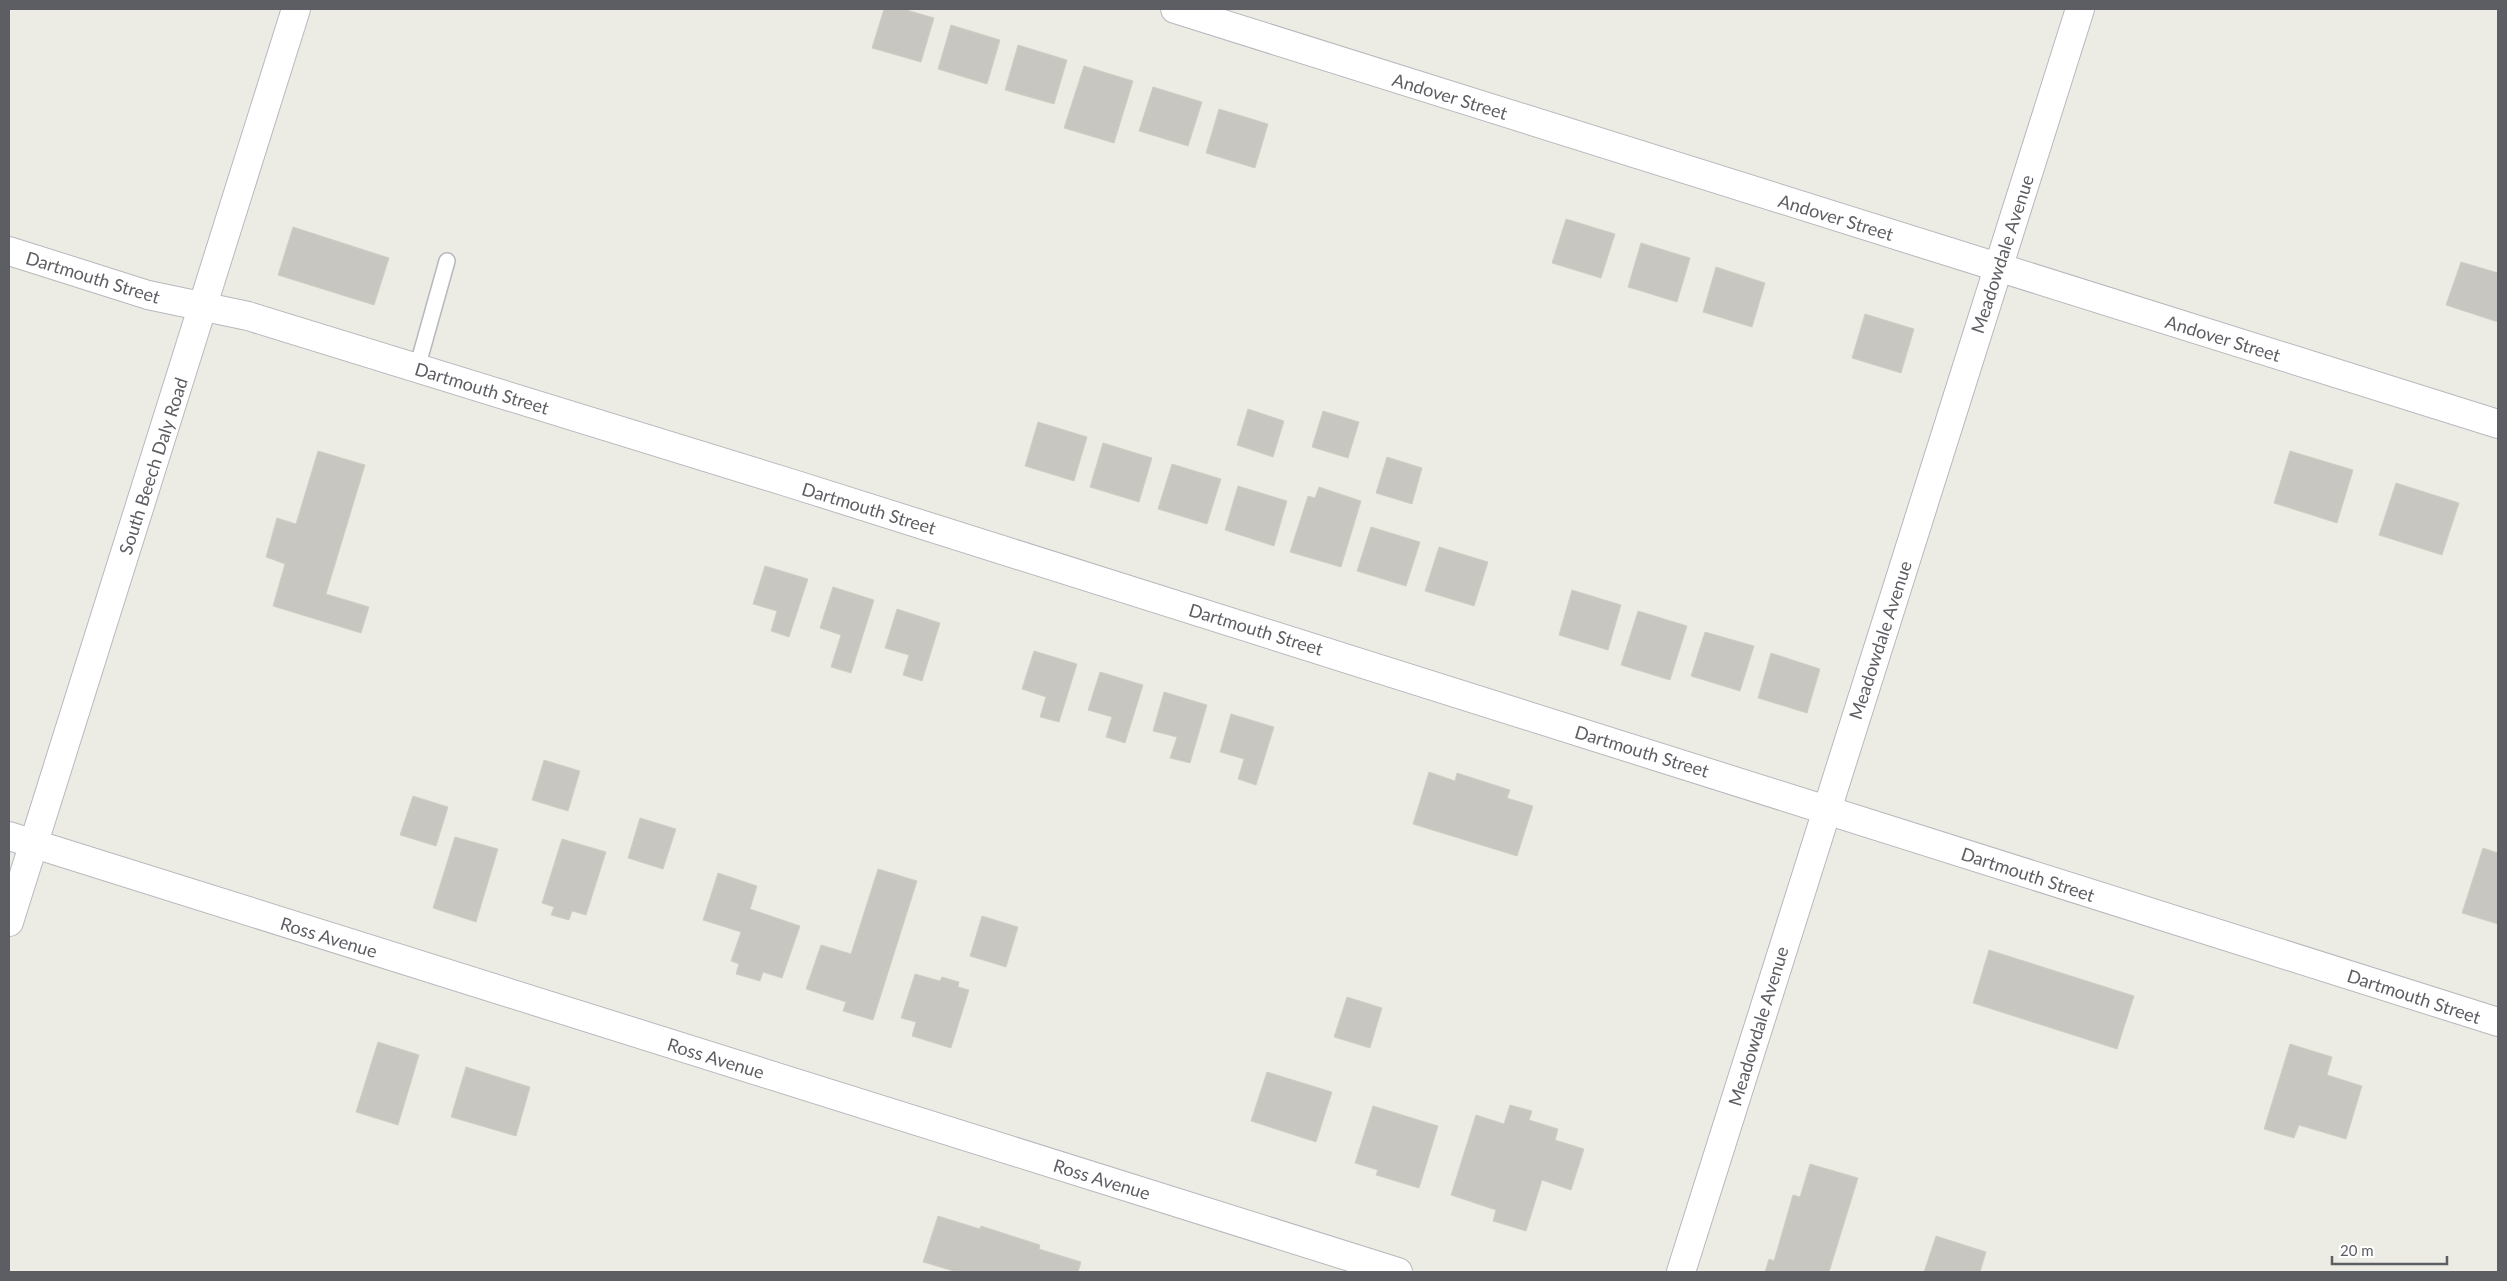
<svg xmlns="http://www.w3.org/2000/svg" width="2507" height="1281" font-family="Lato,sans-serif">
<style>
.building{fill:#c8c6c0;stroke:#d1cec3}
.lines{fill:none;stroke-linecap:round;stroke-linejoin:round}
.lane-casing{stroke:#b6b8bc;stroke-width:18}
.street-casing{stroke:#b6b8bc;stroke-width:30}
.secondary-casing{stroke:#b7b9be;stroke-width:30}
.lane{stroke:#fff;stroke-width:15}
.street{stroke:#fff;stroke-width:28}
.secondary{stroke:#fff;stroke-width:28}
.labels{text-anchor:middle;dominant-baseline:central;stroke-width:4.5;stroke-linejoin:round;paint-order:stroke}
.street-label{font-size:18px;fill:#5c5e63;stroke:#fff}
</style>
<rect width="100%" height="100%" fill="#edece4"/>
<g class="building">
<polygon points="884,9 903,9 934,18 921,62 872,48"/>
<polygon points="951,25 1000,40 987,84 938,69"/>
<polygon points="1018,45 1067,60 1054,104 1005,90"/>
<polygon points="1084,66 1133,81 1114,143 1064,128"/>
<polygon points="1153,87 1202,102 1188,146 1139,131"/>
<polygon points="1219,109 1268,124 1255,168 1206,153"/>
<polygon points="1566,219 1615,234 1601,278 1552,263"/>
<polygon points="293,227 389,258 374,305 278,275"/>
<polygon points="1641,243 1690,258 1677,302 1628,287"/>
<polygon points="2461,262 2498,273 2498,322 2446,305"/>
<polygon points="1716,267 1765,283 1752,327 1703,312"/>
<polygon points="1865,314 1914,329 1901,373 1852,358"/>
<polygon points="1248,409 1284,421 1273,457 1237,445"/>
<polygon points="1323,411 1359,422 1348,458 1312,447"/>
<polygon points="1038,422 1087,437 1074,481 1025,466"/>
<polygon points="1103,443 1152,458 1139,502 1090,487"/>
<polygon points="318,451 365,465 326,594 369,607 361,633 273,606 285,564 266,557 277,518 296,524"/>
<polygon points="2290,451 2353,470 2337,523 2274,503"/>
<polygon points="1387,457 1422,468 1412,504 1376,493"/>
<polygon points="1172,464 1221,479 1207,524 1158,509"/>
<polygon points="2396,483 2459,503 2442,555 2379,535"/>
<polygon points="1238,486 1287,501 1274,546 1225,530"/>
<polygon points="1319,487 1361,501 1341,567 1290,552 1308,496 1315,498"/>
<polygon points="1371,527 1420,542 1406,586 1357,571"/>
<polygon points="1439,547 1488,562 1474,606 1425,591"/>
<polygon points="765,566 808,579 789,637 771,631 777,611 753,604"/>
<polygon points="833,587 874,600 851,673 831,667 841,635 820,628"/>
<polygon points="1572,590 1621,605 1608,650 1559,635"/>
<polygon points="897,609 940,623 922,681 903,675 909,655 885,648"/>
<polygon points="1638,611 1687,626 1670,680 1621,665"/>
<polygon points="1705,632 1754,646 1740,691 1691,676"/>
<polygon points="1034,651 1077,664 1059,722 1040,717 1046,697 1022,689"/>
<polygon points="1771,653 1820,669 1807,713 1758,698"/>
<polygon points="1100,672 1143,685 1125,743 1106,737 1112,717 1088,710"/>
<polygon points="1164,692 1207,705 1190,763 1170,758 1177,737 1153,731"/>
<polygon points="1231,714 1274,727 1256,785 1238,779 1244,759 1220,752"/>
<polygon points="544,760 580,771 568,811 532,800"/>
<polygon points="1429,772 1455,781 1457,773 1510,790 1507,798 1533,806 1517,856 1413,824"/>
<polygon points="413,796 448,807 436,846 400,835"/>
<polygon points="640,818 676,829 663,869 628,858"/>
<polygon points="455,837 498,849 476,922 433,908"/>
<polygon points="562,839 606,852 586,915 572,911 569,920 551,915 554,907 542,903"/>
<polygon points="2483,848 2498,853 2498,924 2462,913"/>
<polygon points="878,869 917,881 873,1020 843,1011 846,1002 806,989 821,945 851,954"/>
<polygon points="718,873 757,886 750,909 800,926 782,978 763,972 760,981 736,974 739,964 731,961 741,932 703,920"/>
<polygon points="982,916 1018,927 1006,967 970,956"/>
<polygon points="1989,950 2134,996 2117,1049 1973,1003"/>
<polygon points="915,974 940,981 942,977 959,982 958,987 969,990 951,1048 912,1036 916,1022 901,1018"/>
<polygon points="1347,997 1382,1008 1370,1048 1334,1037"/>
<polygon points="378,1042 419,1055 398,1125 356,1112"/>
<polygon points="2290,1044 2332,1057 2327,1075 2362,1086 2346,1139 2299,1125 2294,1138 2264,1129"/>
<polygon points="466,1067 530,1087 516,1136 451,1117"/>
<polygon points="1267,1072 1332,1092 1316,1142 1251,1121"/>
<polygon points="1510,1105 1532,1111 1529,1120 1558,1129 1555,1140 1584,1149 1571,1190 1542,1180 1526,1231 1493,1221 1496,1210 1451,1195 1476,1115 1504,1124"/>
<polygon points="1373,1106 1438,1126 1419,1188 1376,1175 1378,1170 1355,1163"/>
<polygon points="1810,1164 1858,1178 1829,1272 1765,1272 1769,1259 1774,1261 1793,1195 1800,1197"/>
<polygon points="938,1216 980,1229 981,1226 1040,1245 1039,1249 1081,1262 1078,1272 957,1272 923,1262"/>
<polygon points="1936,1236 1986,1252 1980,1272 1924,1272"/>
</g>
<g class="lines">
<defs>
<polyline id="lane" points="417,368 447,261"/>
<g id="street">
<polyline points="1175,9 2498,424"/>
<polyline points="9,251 148,295 248,316 790,483 2498,1022"/>
<polyline points="9,836 1398,1272"/>
<polyline points="1681,1272 2080,9"/>
</g>
<polyline id="secondary" points="9,922 296,9"/>
</defs>
<use href="#lane" class="lane-casing"/>
<use href="#street" class="street-casing"/>
<use href="#secondary" class="secondary-casing"/>
<use href="#lane" class="lane"/>
<use href="#street" class="street"/>
<use href="#secondary" class="secondary"/>
</g>
<g class="labels">
<g class="street-label">
<text transform="translate(1450 96) rotate(17)">Andover Street</text>
<text transform="translate(1836 217) rotate(17)">Andover Street</text>
<text transform="translate(2002 254) rotate(-72)">Meadowdale Avenue</text>
<text transform="translate(93 277) rotate(17)">Dartmouth Street</text>
<text transform="translate(2223 338) rotate(17)">Andover Street</text>
<text transform="translate(482 388) rotate(17)">Dartmouth Street</text>
<text transform="translate(153 466) rotate(-72)">South Beech Daly Road</text>
<text transform="translate(869 508) rotate(17)">Dartmouth Street</text>
<text transform="translate(1256 629) rotate(17)">Dartmouth Street</text>
<text transform="translate(1880 640) rotate(-72)">Meadowdale Avenue</text>
<text transform="translate(1642 751) rotate(17)">Dartmouth Street</text>
<text transform="translate(2028 874) rotate(18)">Dartmouth Street</text>
<text transform="translate(329 937) rotate(17)">Ross Avenue</text>
<text transform="translate(2414 996) rotate(18)">Dartmouth Street</text>
<text transform="translate(1758 1026) rotate(-73)">Meadowdale Avenue</text>
<text transform="translate(716 1058) rotate(17)">Ross Avenue</text>
<text transform="translate(1102 1179) rotate(17)">Ross Avenue</text>
</g>
</g>
<rect width="2507" height="1281" fill="none" stroke="#5c5e63" stroke-width="20"/>
<path d="M2332 1256v8h115v-8" fill="none" stroke="#5c5e63" stroke-width="2.5"/>
<text x="2340" y="1256" font-size="15" fill="#5c5e63" stroke="#ffffff" stroke-width="4" paint-order="stroke">20 m</text>
</svg>
